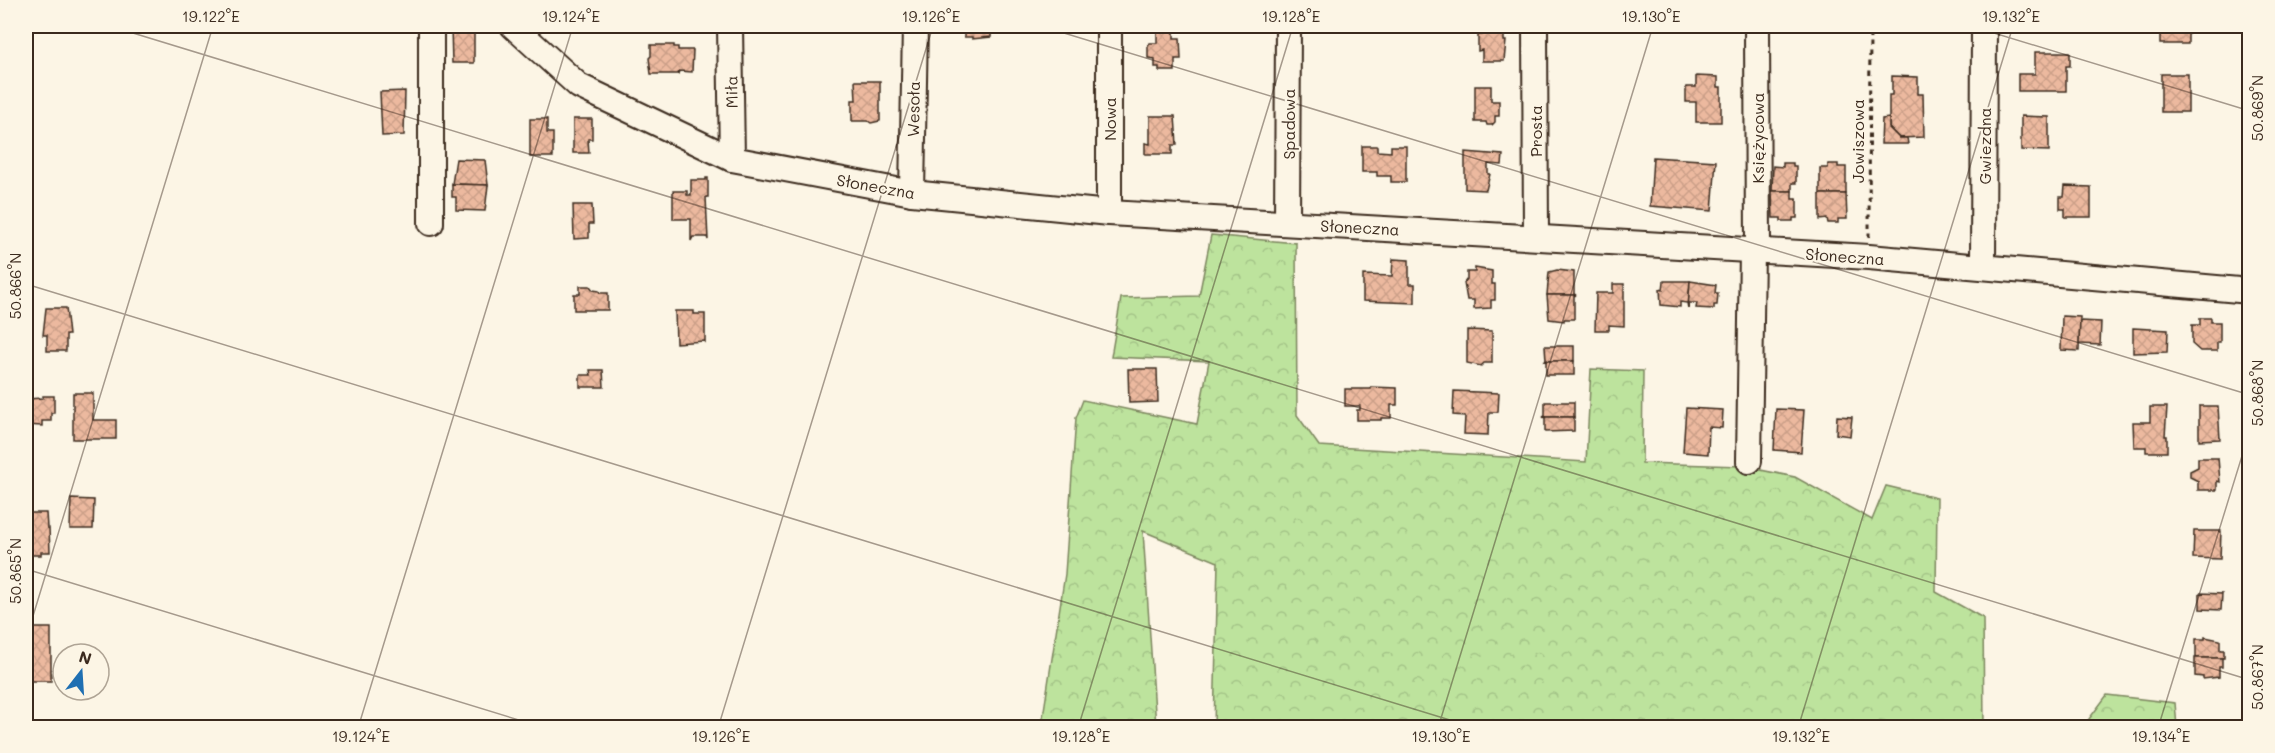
<svg xmlns="http://www.w3.org/2000/svg" width="2275" height="753" font-family="Mali,sans-serif">
<style>
.forest{fill:url(#forest-crowns);stroke:#7c865e;stroke-width:1.5}
.building{fill:url(#building-cross-hatch);stroke:#3b2a1e;stroke-width:1.5}
.lines{fill:none;stroke-linecap:round;stroke-linejoin:round}
.minor-casing{stroke:#3b2a1e;stroke-width:28}
.path{stroke:#3b2a1e;stroke-width:3;stroke-dasharray:4.5 4.5;stroke-linecap:butt}
.minor{stroke:#fcf5e5;stroke-width:24}
.ticks{fill:none;stroke:#3b2a1e;stroke-width:1.5;stroke-opacity:0.45}
.labels{text-anchor:middle;dominant-baseline:central;stroke-width:4.5;stroke-linejoin:round;paint-order:stroke}
.street-label{font-size:16px;fill:#3b2a1e;stroke:#fcf5e5}
.neatline{fill:none;stroke:#3b2a1e;stroke-width:2}
.ticks-label{font-size:15px;text-anchor:middle;fill:#3b2a1e}
</style>
<defs>
<pattern id="forest-crowns" width="20" height="18" patternUnits="userSpaceOnUse" patternTransform="scale(1.5)"><rect width="20" height="18" fill="#bde39d"/><path d="M2 6a3 3 0 1 1 6 0M12 15a3 3 0 1 1 6 0" fill="none" stroke="#a3c387"/></pattern>
<pattern id="building-cross-hatch" width="8" height="8" patternUnits="userSpaceOnUse" patternTransform="scale(1.5)"><rect width="8" height="8" fill="#ecb99f"/><path d="M0 0l8 8M0 8l8-8" fill="none" stroke="#cb9f88"/></pattern>
</defs>
<rect width="100%" height="100%" fill="#fcf5e5"/>
<filter id="ink" filterUnits="userSpaceOnUse"><feTurbulence type="fractalNoise" baseFrequency=".0167" numOctaves="2"/><feDisplacementMap in="SourceGraphic" scale="12" xChannelSelector="R" yChannelSelector="G"/><feConvolveMatrix kernelMatrix="1 2 1 2 8 2 1 2 1" color-interpolation-filters="sRGB"/></filter>
<g filter="url(#ink)">
<g class="forest">
<polygon points="1211,235 1296,243 1297,415 1319,446 1586,462 1591,369 1643,371 1642,463 1741,466 1795,477 1872,520 1886,486 1937,498 1936,592 1983,618 1984,727 1214,727 1218,562 1143,531 1156,727 1047,727 1043,717 1065,574 1076,418 1083,400 1197,424 1209,361 1111,357 1121,298 1199,296"/>
<polygon points="2107,695 2175,703 2177,727 2083,727"/>
</g>
<g class="building">
<polygon points="451,26 474,26 474,63 452,63"/>
<polygon points="857,26 890,26 890,33 872,33 872,30 862,31"/>
<polygon points="964,26 997,26 991,26 991,37 972,39 972,37 964,37"/>
<polygon points="1157,26 1174,26 1174,38 1180,38 1181,59 1175,59 1175,71 1159,71 1159,67 1155,67 1155,59 1148,58 1148,45 1150,43 1157,43"/>
<polygon points="1482,26 1504,26 1504,41 1506,41 1504,61 1482,61 1482,50 1478,51 1478,35 1482,35"/>
<polygon points="2156,26 2188,26 2188,44 2160,44 2160,30 2156,30"/>
<polygon points="651,45 674,45 674,47 678,47 678,50 693,50 692,72 679,71 678,74 651,74 649,58 651,56"/>
<polygon points="2035,52 2070,52 2070,66 2066,66 2066,91 2018,91 2018,74 2035,74"/>
<rect x="2161" y="74" width="27" height="38"/>
<polygon points="1696,76 1718,77 1718,87 1721,87 1721,122 1696,122 1696,102 1686,102 1686,87 1696,87"/>
<polygon points="1892,76 1918,77 1918,94 1923,94 1924,137 1899,138 1889,128 1889,95 1892,95"/>
<polygon points="855,81 880,81 880,121 871,123 868,121 852,121 852,100 856,100"/>
<polygon points="1475,86 1491,86 1491,101 1499,101 1499,116 1495,116 1495,122 1492,125 1487,125 1486,122 1475,122"/>
<polygon points="405,91 404,135 382,136 380,92"/>
<polygon points="1150,116 1175,116 1177,145 1172,145 1172,154 1145,154 1145,143 1150,144"/>
<polygon points="2021,116 2049,117 2049,151 2021,150"/>
<polygon points="1889,118 1889,128 1899,138 1907,138 1908,144 1881,144 1882,119"/>
<polygon points="530,119 547,119 547,133 553,133 553,157 530,157"/>
<polygon points="573,119 592,119 592,139 588,139 589,153 573,153"/>
<polygon points="1362,146 1377,146 1377,151 1391,152 1391,146 1406,146 1406,182 1391,182 1391,176 1377,176 1377,172 1362,172"/>
<polygon points="1465,152 1503,155 1502,165 1488,164 1488,174 1490,174 1486,190 1465,189"/>
<polygon points="1653,157 1716,161 1712,211 1650,206"/>
<polygon points="456,159 485,160 488,185 452,184"/>
<polygon points="1783,163 1793,163 1793,166 1796,166 1796,183 1792,183 1792,191 1772,191 1773,166 1783,167"/>
<polygon points="1828,164 1838,164 1838,167 1846,167 1846,194 1820,194 1820,168 1828,168"/>
<polygon points="706,178 708,178 708,197 706,197 708,240 707,237 693,237 691,241 691,219 673,219 673,191 687,191 687,195 691,195 691,180 706,180"/>
<polygon points="452,184 488,185 485,211 456,210 456,197 452,197"/>
<polygon points="2065,186 2091,187 2091,217 2065,217 2065,209 2060,209 2060,197 2064,197"/>
<polygon points="1772,191 1792,191 1792,199 1797,199 1797,218 1793,218 1793,221 1781,221 1781,218 1773,218"/>
<polygon points="1820,194 1846,194 1847,219 1838,219 1838,223 1828,223 1827,219 1820,220"/>
<polygon points="573,205 592,205 593,224 589,224 589,238 574,239"/>
<polygon points="1393,259 1409,260 1409,284 1415,284 1415,303 1363,301 1363,275 1392,276"/>
<polygon points="1475,268 1492,271 1492,284 1495,284 1495,300 1491,300 1491,308 1474,309 1474,300 1467,300 1464,283 1467,279 1467,272 1475,272"/>
<polygon points="1557,270 1574,272 1574,294 1576,295 1547,295 1549,272"/>
<polygon points="1664,281 1690,281 1688,309 1687,303 1680,302 1680,307 1661,305 1660,289 1663,290"/>
<polygon points="1690,281 1716,285 1715,293 1718,293 1717,305 1714,305 1714,309 1696,308 1697,303 1689,303 1688,309"/>
<polygon points="1613,284 1624,284 1624,326 1609,325 1609,330 1595,330 1596,293 1613,293"/>
<polygon points="580,286 590,286 593,290 599,291 600,293 608,293 608,310 574,310 574,294 580,294"/>
<polygon points="1547,295 1576,295 1574,296 1574,319 1564,319 1564,321 1549,319"/>
<polygon points="46,308 66,308 69,335 66,335 66,351 47,351 47,335 43,335"/>
<polygon points="675,311 694,311 694,314 705,314 705,343 704,341 676,343"/>
<polygon points="2062,316 2080,317 2079,351 2061,350"/>
<polygon points="2200,318 2211,318 2211,322 2220,322 2220,342 2217,342 2217,351 2200,351 2192,344 2192,325 2200,325"/>
<polygon points="2080,321 2101,322 2100,345 2079,344"/>
<polygon points="2133,328 2168,330 2167,352 2133,353"/>
<polygon points="1467,330 1492,331 1492,363 1484,363 1481,366 1467,363"/>
<polygon points="1545,346 1574,346 1574,361 1543,361 1546,360"/>
<polygon points="1543,361 1574,361 1574,375 1546,375 1546,361"/>
<polygon points="1128,369 1157,369 1158,402 1129,403"/>
<polygon points="590,370 603,370 604,387 580,387 580,375 591,375"/>
<polygon points="1371,387 1397,388 1397,405 1391,405 1391,418 1381,418 1381,420 1357,420 1357,410 1360,410 1360,406 1345,406 1345,389 1371,389"/>
<polygon points="1454,391 1499,393 1498,412 1489,412 1488,435 1464,434 1465,416 1453,415"/>
<polygon points="73,393 93,393 93,420 116,420 116,439 73,439"/>
<polygon points="43,396 54,396 54,413 51,413 51,421 42,421 42,426 26,425 26,399 43,398"/>
<polygon points="1545,402 1574,402 1574,417 1543,417 1545,416"/>
<polygon points="2199,406 2218,406 2220,439 2199,440"/>
<polygon points="2150,407 2167,407 2165,436 2167,436 2167,452 2146,452 2146,447 2134,447 2133,422 2150,422"/>
<polygon points="1686,408 1723,410 1722,428 1709,427 1708,454 1683,452"/>
<polygon points="1776,409 1804,410 1801,452 1774,450"/>
<polygon points="1837,416 1852,417 1850,436 1836,434"/>
<polygon points="1543,417 1574,417 1574,431 1545,432 1545,418"/>
<polygon points="2198,458 2218,458 2220,482 2217,481 2217,490 2198,490 2198,481 2190,477 2190,471 2198,467"/>
<polygon points="71,499 94,500 93,529 70,529"/>
<polygon points="26,513 46,513 47,528 49,528 50,552 41,552 41,555 29,555 29,552 26,552"/>
<polygon points="2194,531 2221,531 2220,559 2193,558"/>
<polygon points="2200,593 2222,594 2221,610 2200,609"/>
<polygon points="30,628 51,628 51,681 30,681 30,655 26,655 26,637 29,637"/>
<polygon points="2205,637 2220,640 2220,650 2224,650 2224,658 2196,658 2196,639 2205,639"/>
<polygon points="2195,658 2222,658 2222,667 2219,667 2219,677 2203,679 2203,677 2195,676"/>
</g>
<g class="lines">
<defs>
<g id="minor">
<polyline points="513,26 579,86 732,159 912,193 1109,213 1869,257 2250,291"/>
<polyline points="730,26 732,159"/>
<polyline points="1109,26 1109,213"/>
<polyline points="1535,26 1536,237"/>
<polyline points="1757,26 1758,250"/>
<polyline points="912,193 915,26"/>
<polyline points="431,223 431,26"/>
<polyline points="1287,223 1288,26"/>
<polyline points="1983,266 1984,26"/>
<polyline points="1749,461 1752,250"/>
</g>
</defs>
<use href="#minor" class="minor-casing"/>
<polyline class="path" points="1869,237 1870,26"/>
<use href="#minor" class="minor"/>
</g>
</g>
<path class="ticks" d="M110 26 2250 680M1041 26 2250 395M1971 26 2250 111M26 284 1476 728M26 569 545 728M26 639 213 26M358 728 573 26M718 728 933 26M1078 728 1293 26M1438 728 1653 26M1798 728 2013 26M2158 728 2250 430"/>
<g class="labels">
<g class="street-label">
<text transform="translate(731 92) rotate(-91)">Miła</text>
<text transform="translate(913 109) rotate(-89)">Wesoła</text>
<text transform="translate(1109 119) rotate(-90)">Nowa</text>
<text transform="translate(1288 124) rotate(-90)">Spadowa</text>
<text transform="translate(1535 131) rotate(-90)">Prosta</text>
<text transform="translate(1757 138) rotate(-90)">Księżycowa</text>
<text transform="translate(1857 141) rotate(-90)">Jowiszowa</text>
<text transform="translate(1984 146) rotate(-90)">Gwiezdna</text>
<text transform="translate(876 186) rotate(10)">Słoneczna</text>
<text transform="translate(1360 227) rotate(3)">Słoneczna</text>
<text transform="translate(1845 256) rotate(4)">Słoneczna</text>
</g>
</g>
<rect width="2275" height="753" fill="none" stroke="#fcf5e5" stroke-width="66"/>
<g transform="translate(81 672) rotate(17)"><circle r="28" fill="#fcf5e5" stroke="#afa495" stroke-width="1.5"/>
<path d="M0-4.5L10 22L0 15L-10 22Z" fill="#1f6fb2"/>
<text y="-9" font-size="16" font-weight="bold" text-anchor="middle" fill="#3b2a1e">N</text>
</g>
<rect x="33" y="33" width="2209" height="687" class="neatline"/>
<g class="ticks-label">
<text x="211" y="22">19.122°E</text>
<text x="571" y="22">19.124°E</text>
<text x="931" y="22">19.126°E</text>
<text x="1291" y="22">19.128°E</text>
<text x="1651" y="22">19.130°E</text>
<text x="2011" y="22">19.132°E</text>
<text transform="translate(2258 108) rotate(-90)" y="5">50.869°N</text>
<text transform="translate(16 286) rotate(-90)" y="5">50.866°N</text>
<text transform="translate(2258 393) rotate(-90)" y="5">50.868°N</text>
<text transform="translate(16 571) rotate(-90)" y="5">50.865°N</text>
<text transform="translate(2258 677) rotate(-90)" y="5">50.867°N</text>
<text x="361" y="742">19.124°E</text>
<text x="721" y="742">19.126°E</text>
<text x="1081" y="742">19.128°E</text>
<text x="1441" y="742">19.130°E</text>
<text x="1801" y="742">19.132°E</text>
<text x="2161" y="742">19.134°E</text>
</g>
</svg>
